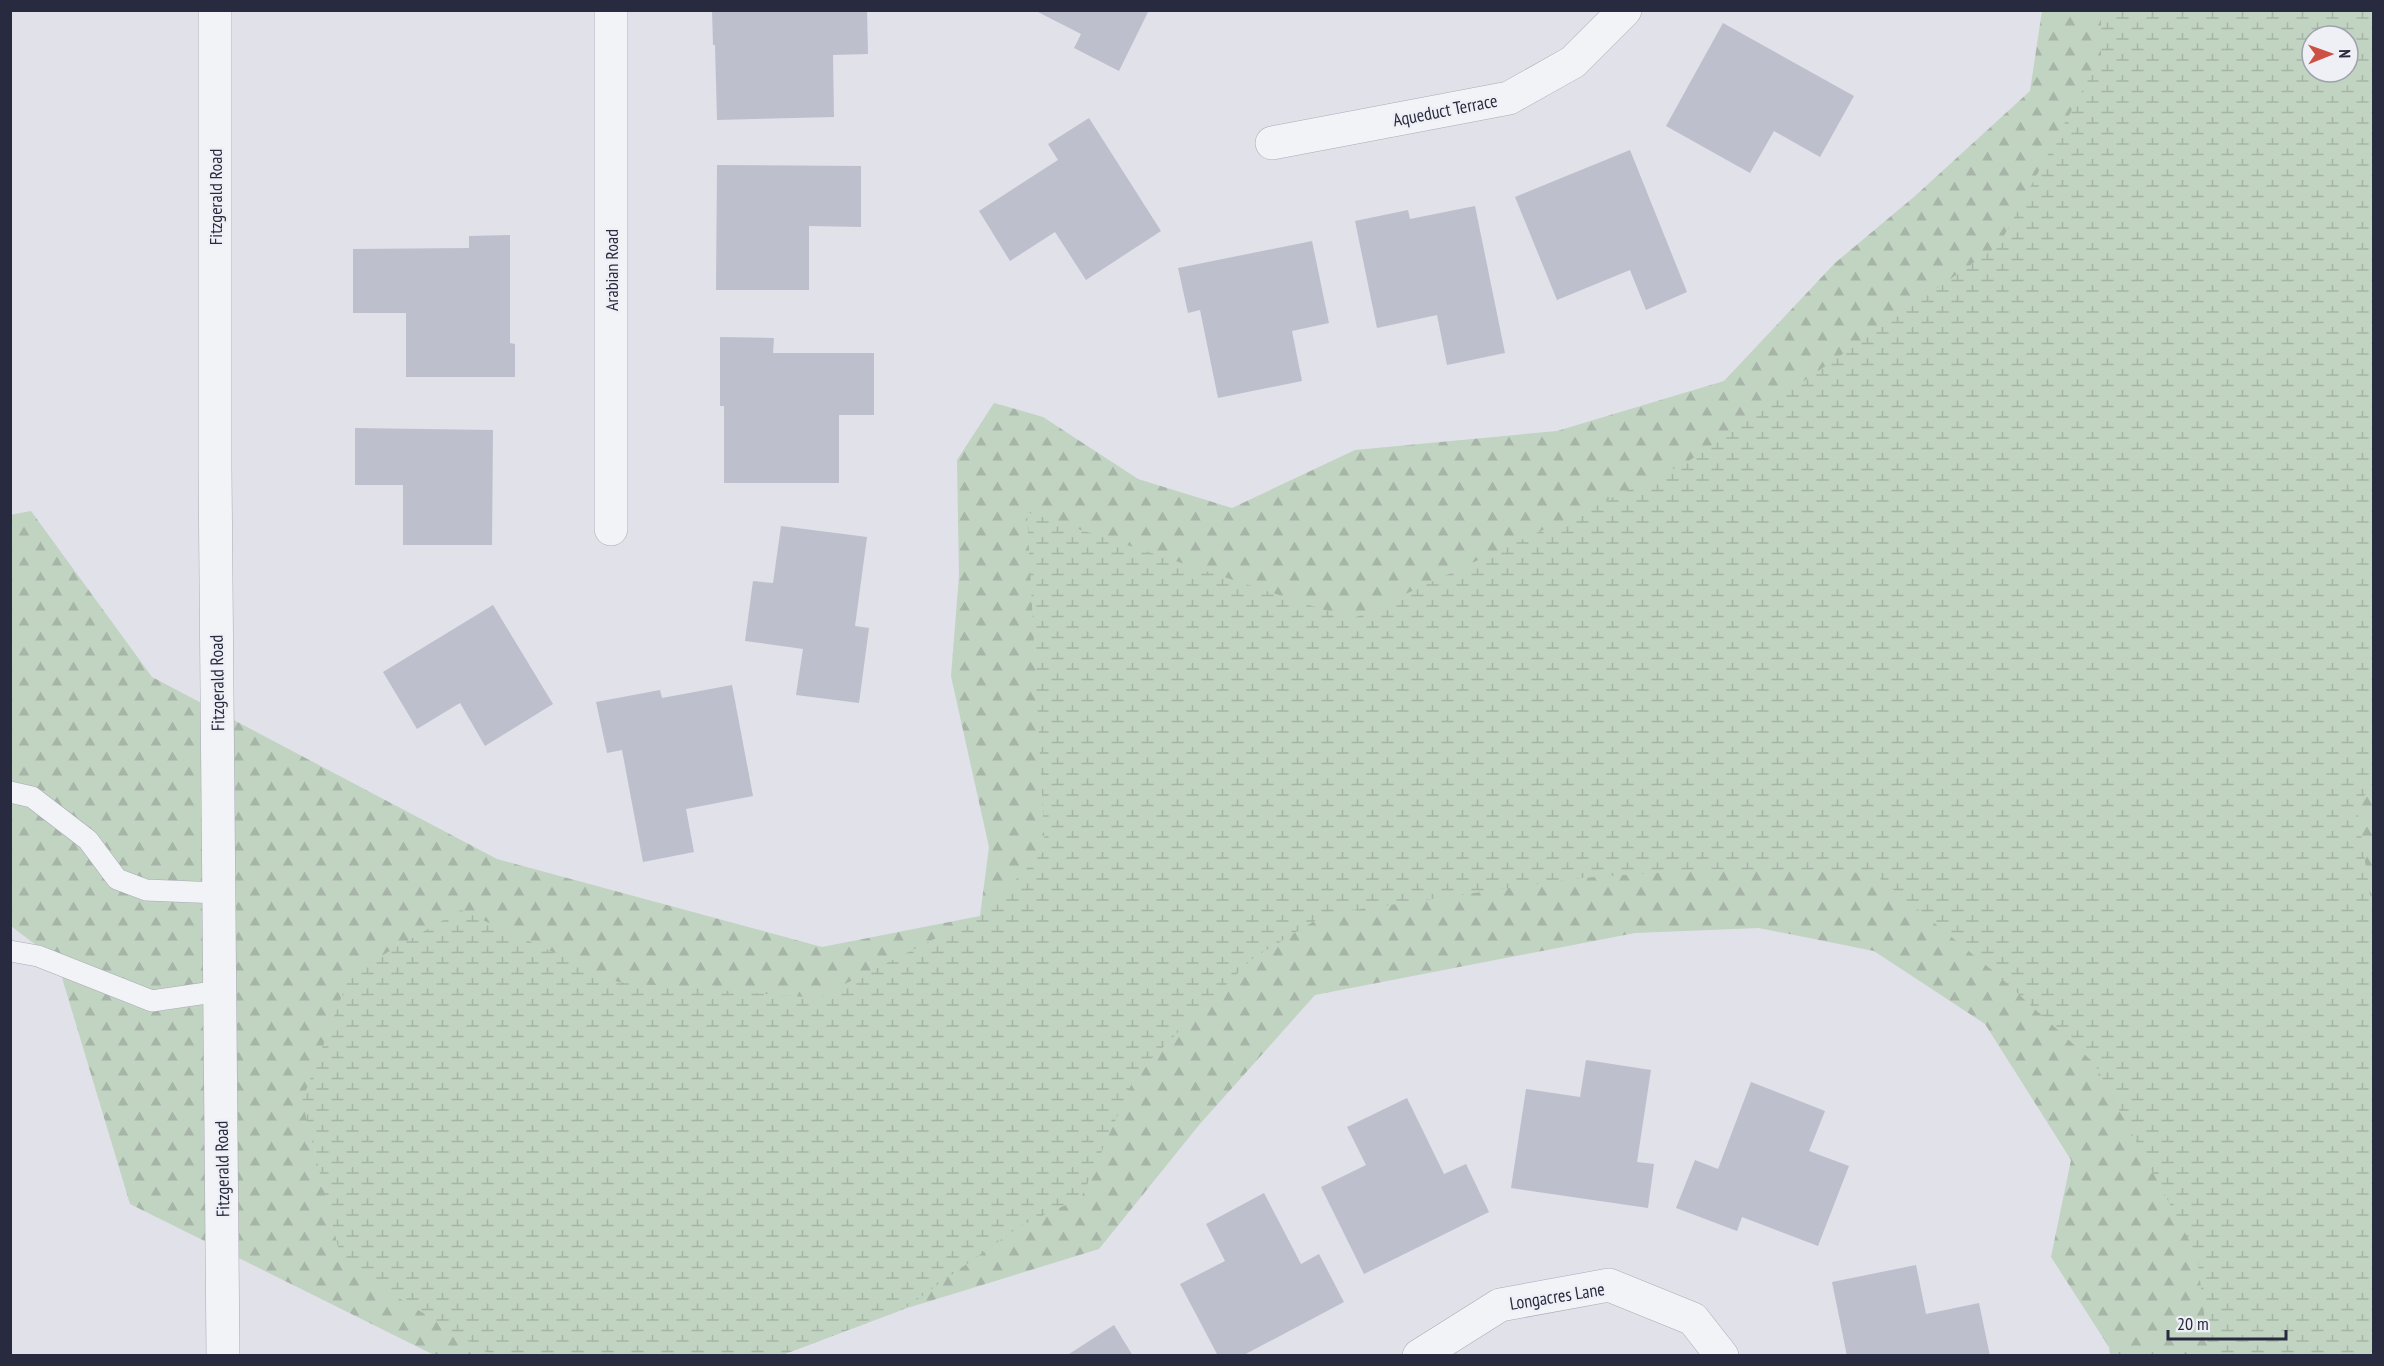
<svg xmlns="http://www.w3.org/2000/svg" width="2384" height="1366" font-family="'PT Sans Narrow',sans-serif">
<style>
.forest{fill:url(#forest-firs)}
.wetland{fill:url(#wetland-marsh);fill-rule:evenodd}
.building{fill:#bdbfcc}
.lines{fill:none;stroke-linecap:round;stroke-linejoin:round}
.service-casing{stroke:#a9aab6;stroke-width:22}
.minor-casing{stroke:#a9aab6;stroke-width:34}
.service{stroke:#f2f3f7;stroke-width:21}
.minor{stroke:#f2f3f7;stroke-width:33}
.labels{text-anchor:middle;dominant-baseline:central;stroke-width:5;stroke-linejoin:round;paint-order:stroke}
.street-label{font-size:18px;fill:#282b40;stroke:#eff0f6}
</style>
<defs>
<pattern id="forest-firs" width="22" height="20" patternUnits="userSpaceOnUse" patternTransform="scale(1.5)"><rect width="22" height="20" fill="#c1d3c1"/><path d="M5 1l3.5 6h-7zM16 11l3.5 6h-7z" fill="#a6b5a7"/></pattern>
<pattern id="wetland-marsh" width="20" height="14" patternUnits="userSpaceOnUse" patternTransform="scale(1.5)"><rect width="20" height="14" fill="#c1d3c1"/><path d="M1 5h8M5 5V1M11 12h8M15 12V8" fill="none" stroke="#a6b5a7"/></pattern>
</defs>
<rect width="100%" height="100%" fill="#e0e1e9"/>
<polygon class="forest" points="2042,11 2228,11 2373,468 2373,1355 2110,1355 2109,1347 2051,1257 2071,1160 1985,1024 1874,951 1759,928 1635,933 1315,995 1199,1125 1099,1249 904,1309 782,1355 434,1355 130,1204 57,961 11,926 10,515 31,511 152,677 497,859 822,947 980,916 989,847 951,676 959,576 957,460 994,403 1043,417 1138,479 1232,508 1355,450 1557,431 1724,381 1835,263 1915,196 2030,91"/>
<path class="wetland" d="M2101 11H2373L2374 789 2356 801 2371 901 2374 903 2373 1355H2209L2197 1255 2094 1063 1993 971 1873 873 1711 869 1581 878 1326 914 1252 959 1136 1074 1081 1198 1020 1226 904 1309 782 1355H491L342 1263 302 1101 350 974 461 910 618 982 817 998 980 916 1045 850 1027 512 1352 619 1686 463 1999 245 2101 56ZM2312 36H2348V72H2312Z"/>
<g class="building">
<polygon points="712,10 867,10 868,54 833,55 834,117 717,120 715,45 713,45"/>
<polygon points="1034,10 1149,10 1119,71 1074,48 1081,34"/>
<polygon points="1723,23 1854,96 1820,157 1774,131 1750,173 1666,126"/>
<polygon points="1089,118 1161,231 1086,280 1055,232 1010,261 979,211 1058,160 1048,144"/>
<polygon points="1630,150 1687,292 1646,310 1630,270 1557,300 1515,197"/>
<polygon points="717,165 861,166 861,227 809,226 809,290 716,290"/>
<polygon points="1475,206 1505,353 1447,365 1437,315 1377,328 1355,221 1408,210 1410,219"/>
<polygon points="510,235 510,343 515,344 515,377 406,377 406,313 353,313 353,249 469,248 469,236"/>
<polygon points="1312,241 1329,323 1292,331 1302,381 1218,398 1200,310 1188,313 1178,268"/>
<polygon points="720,337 774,338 773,353 874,353 874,415 839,415 839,483 724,483 724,406 720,406"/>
<polygon points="355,428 493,430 492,545 403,545 403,485 355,485"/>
<polygon points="781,526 867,537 855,626 869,628 859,703 796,695 803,649 745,641 753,581 773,583"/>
<polygon points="493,605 553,704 485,746 460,703 417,729 383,672"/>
<polygon points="732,685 753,796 686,809 694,852 643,862 622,750 607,753 596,702 660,690 662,698"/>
<polygon points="1586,1060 1651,1070 1637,1162 1654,1164 1648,1208 1511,1188 1526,1089 1580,1097"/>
<polygon points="1751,1082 1825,1111 1809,1151 1849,1166 1818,1246 1742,1217 1737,1231 1676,1208 1695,1160 1718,1169"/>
<polygon points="1407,1098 1444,1174 1466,1164 1489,1212 1364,1274 1321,1187 1366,1165 1347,1127"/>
<polygon points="1264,1193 1301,1264 1319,1254 1344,1302 1242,1356 1218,1356 1180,1284 1225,1261 1206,1224"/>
<polygon points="1916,1265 1926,1314 1979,1303 1990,1356 1847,1356 1832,1282"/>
<polygon points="1114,1325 1133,1356 1066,1356"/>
</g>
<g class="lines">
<defs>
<g id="service">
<polyline points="10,792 32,797 88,840 117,879 146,890 219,893"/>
<polyline points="10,951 38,956 152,1001 220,991"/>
</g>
<g id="minor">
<polyline points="215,10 215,469 223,1356"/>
<polyline points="611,10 611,529"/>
<polyline points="1272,143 1509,98 1573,62 1625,10"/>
<polyline points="1419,1356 1500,1305 1609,1285 1693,1319 1722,1356"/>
</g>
</defs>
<use href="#service" class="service-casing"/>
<use href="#minor" class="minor-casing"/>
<use href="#service" class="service"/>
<use href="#minor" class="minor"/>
</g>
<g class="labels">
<g class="street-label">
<text transform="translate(1445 110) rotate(-11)">Aqueduct Terrace</text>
<text transform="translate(215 197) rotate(-90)">Fitzgerald Road</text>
<text transform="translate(611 270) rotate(-90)">Arabian Road</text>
<text transform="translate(217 683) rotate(-91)">Fitzgerald Road</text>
<text transform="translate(222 1169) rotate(-91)">Fitzgerald Road</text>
<text transform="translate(1557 1296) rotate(-9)">Longacres Lane</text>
</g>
</g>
<rect width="2384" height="1366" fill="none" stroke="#282b40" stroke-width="24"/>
<g transform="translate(2330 54) rotate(89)"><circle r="28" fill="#eff0f6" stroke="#9fa1ad" stroke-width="1.5"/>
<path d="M0-4.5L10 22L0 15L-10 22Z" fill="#ce4f44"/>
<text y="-9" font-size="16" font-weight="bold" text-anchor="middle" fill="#282b40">N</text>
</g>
<path d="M2168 1330v9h118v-9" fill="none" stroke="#282b40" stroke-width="3"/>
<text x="2177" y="1330" font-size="18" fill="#282b40" stroke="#eff0f6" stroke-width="4.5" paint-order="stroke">20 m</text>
</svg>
